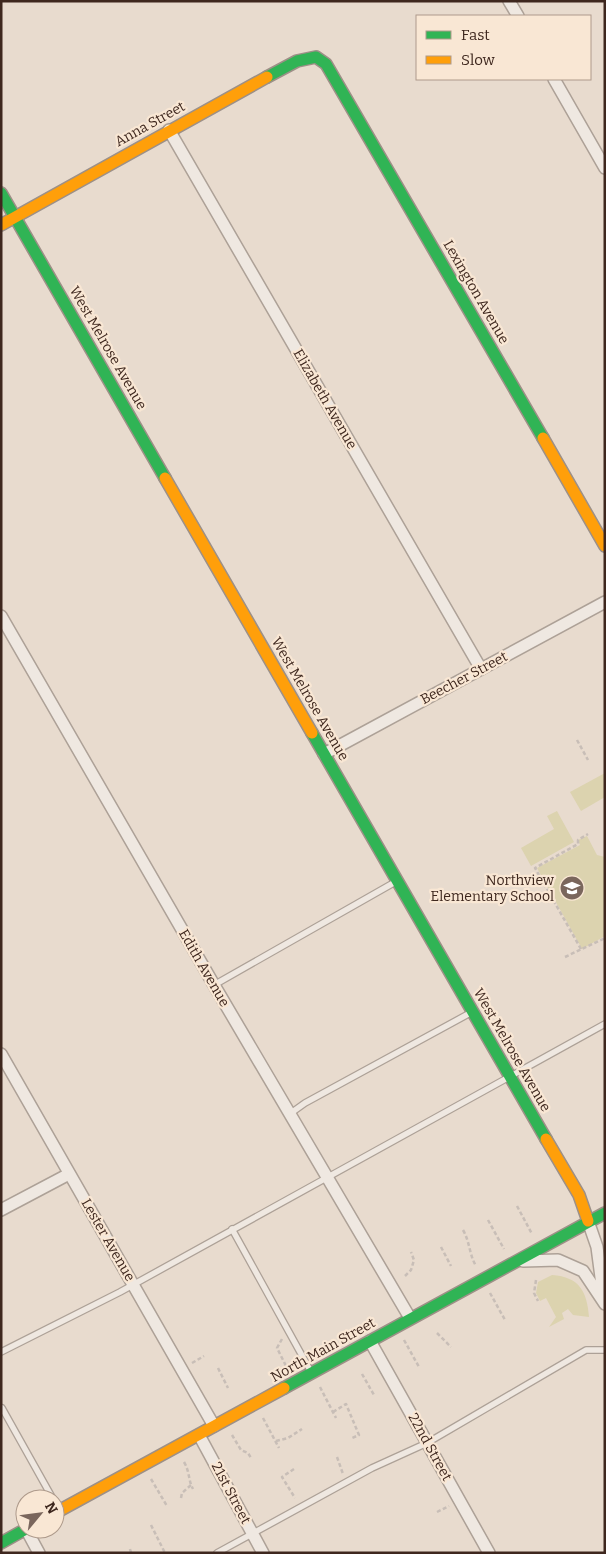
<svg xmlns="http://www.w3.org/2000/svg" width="606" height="1554" font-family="Bitter,serif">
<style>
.green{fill:#dcd3af}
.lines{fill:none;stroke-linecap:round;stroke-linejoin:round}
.lane-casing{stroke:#ada197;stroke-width:8}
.street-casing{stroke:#ada197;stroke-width:14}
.fast-casing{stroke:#9d9087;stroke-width:14}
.slow-casing{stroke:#9d9087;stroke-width:14}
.path{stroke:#c8beb7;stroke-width:2.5;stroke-dasharray:4 2.5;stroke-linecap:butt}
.lane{stroke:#efe8e1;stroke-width:5.5}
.street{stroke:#efe8e1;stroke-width:11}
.fast{stroke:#30b455;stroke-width:11}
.slow{stroke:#ff9f0a;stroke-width:11}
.labels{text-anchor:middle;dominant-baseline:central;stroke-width:4.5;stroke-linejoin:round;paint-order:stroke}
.street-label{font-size:14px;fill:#3e271e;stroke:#f9e7d4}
.poi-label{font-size:14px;fill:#3e271e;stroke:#f9e7d4;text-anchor:end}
</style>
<rect width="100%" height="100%" fill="#e8dbce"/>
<g class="green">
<polygon points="605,773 605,797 581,811 570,792"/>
<polygon points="557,811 574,842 531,866 521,848 554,829 547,816"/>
<polygon points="587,836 597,855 605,857 605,936 582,949 537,868 580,845 578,840"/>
<path d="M552 1275C580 1277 587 1292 589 1317L573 1315 568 1309 562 1313 564 1319 549 1327 556 1317 546 1298 540 1301 536 1293 538 1282Z"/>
</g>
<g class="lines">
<defs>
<g id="lane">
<polyline points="214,985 397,881"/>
<polyline points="291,1113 305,1103 472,1012"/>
<polyline points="232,1229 310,1370"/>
<polyline points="1,1352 120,1292 605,1024"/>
<polyline points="2,1408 53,1499"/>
<polyline points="217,1553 372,1468 427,1443 586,1350 605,1350"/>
</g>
<g id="street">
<polyline points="509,1 518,16"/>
<polyline points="554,79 605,168"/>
<polyline points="169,130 481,669"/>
<polyline points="1,616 214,985 410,1318"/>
<polyline points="324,754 605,602"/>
<polyline points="1,1054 214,1426"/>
<polyline points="1,1210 69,1174"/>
<polyline points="588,1221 597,1247 604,1300"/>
<polyline points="523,1261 558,1260 583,1271 605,1304"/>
<polyline points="370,1341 489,1553"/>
<polyline points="199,1435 263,1553"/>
<polyline points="26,1529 39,1553"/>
</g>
<g id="fast">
<polyline points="267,77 297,61 316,57 326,64 543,438"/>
<polyline points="1,193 165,478"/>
<polyline points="312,733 546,1139"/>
<polyline points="284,1388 605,1213"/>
<polyline points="1,1543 26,1529"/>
</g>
<g id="slow">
<polyline points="1,225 267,77"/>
<polyline points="543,438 605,546"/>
<polyline points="165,478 312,733"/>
<polyline points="546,1139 579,1195 588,1221"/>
<polyline points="55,1513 284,1388"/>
</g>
</defs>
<use href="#lane" class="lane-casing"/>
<use href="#street" class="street-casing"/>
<use href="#fast" class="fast-casing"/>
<use href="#slow" class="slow-casing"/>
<g class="path">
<polyline points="577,740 588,760"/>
<polyline points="581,949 535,868 578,844 578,840 588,834"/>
<polyline points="565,957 605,938"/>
<polyline points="517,1206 532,1234"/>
<polyline points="488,1220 504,1249"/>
<path d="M463 1230C470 1242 469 1254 476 1266"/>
<polyline points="441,1247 451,1266"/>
<polyline points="405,1276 411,1270 414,1260 411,1252"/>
<polyline points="536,1280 534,1293 538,1301"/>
<polyline points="490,1293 505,1320"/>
<polyline points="437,1333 451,1347"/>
<polyline points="282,1339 277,1348 287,1368"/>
<polyline points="404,1340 419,1367"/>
<polyline points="192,1363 204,1356"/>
<polyline points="218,1368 228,1388"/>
<polyline points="362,1374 374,1395"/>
<polyline points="320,1387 336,1418"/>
<polyline points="333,1412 346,1404 359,1435 352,1438"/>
<polyline points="263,1418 279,1448"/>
<polyline points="232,1435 241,1450 248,1453 251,1458"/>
<polyline points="276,1441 288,1438 302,1429"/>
<polyline points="337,1457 343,1474"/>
<path d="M184 1462C190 1472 188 1480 193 1489"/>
<polyline points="294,1469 282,1477 295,1498"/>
<polyline points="151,1479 167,1506"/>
<polyline points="181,1498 182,1493 191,1485"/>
<polyline points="437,1512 449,1506"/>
<polyline points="151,1525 165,1553"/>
<polyline points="130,1549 131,1553"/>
</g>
<use href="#lane" class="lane"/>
<use href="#street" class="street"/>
<use href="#fast" class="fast"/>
<use href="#slow" class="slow"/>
</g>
<defs>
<symbol id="school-disc" viewBox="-11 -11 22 22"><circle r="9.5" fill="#7a665c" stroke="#f9e7d4"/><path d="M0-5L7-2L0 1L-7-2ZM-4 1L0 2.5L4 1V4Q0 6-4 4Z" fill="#fff"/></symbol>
</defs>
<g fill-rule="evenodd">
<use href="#school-disc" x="558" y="874" width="28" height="28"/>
</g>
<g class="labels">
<g class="street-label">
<text transform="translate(150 124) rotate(-29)">Anna Street</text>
<text transform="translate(476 292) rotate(60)">Lexington Avenue</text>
<text transform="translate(108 348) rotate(60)">West Melrose Avenue</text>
<text transform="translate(325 399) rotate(60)">Elizabeth Avenue</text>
<text transform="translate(464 678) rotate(-28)">Beecher Street</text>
<text transform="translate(310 699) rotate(60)">West Melrose Avenue</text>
<text transform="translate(204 968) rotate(60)">Edith Avenue</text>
<text transform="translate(512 1050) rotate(60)">West Melrose Avenue</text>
<text transform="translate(108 1240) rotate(60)">Lester Avenue</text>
<text transform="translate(323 1350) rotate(-29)">North Main Street</text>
<text transform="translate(430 1447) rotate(61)">22nd Street</text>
<text transform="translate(231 1493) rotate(62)">21st Street</text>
</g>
<g class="poi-label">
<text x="554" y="880">Northview<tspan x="554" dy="16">Elementary School</tspan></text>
</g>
</g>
<rect width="606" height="1554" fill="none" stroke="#3e271e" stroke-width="5"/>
<rect x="416" y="15" width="175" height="65" fill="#f9e7d4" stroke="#ae9a8b"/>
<rect x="426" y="31" width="25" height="8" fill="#30b455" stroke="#ae9a8b"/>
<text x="461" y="40" font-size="15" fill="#3e271e">Fast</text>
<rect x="426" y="56" width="25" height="8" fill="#ff9f0a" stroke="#ae9a8b"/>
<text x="461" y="65" font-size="15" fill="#3e271e">Slow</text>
<g transform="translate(40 1514) rotate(61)"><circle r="24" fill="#f9e7d4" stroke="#ae9a8b"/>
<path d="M0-4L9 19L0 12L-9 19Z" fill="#7a665c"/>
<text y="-8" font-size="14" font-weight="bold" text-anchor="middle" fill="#3e271e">N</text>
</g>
</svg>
